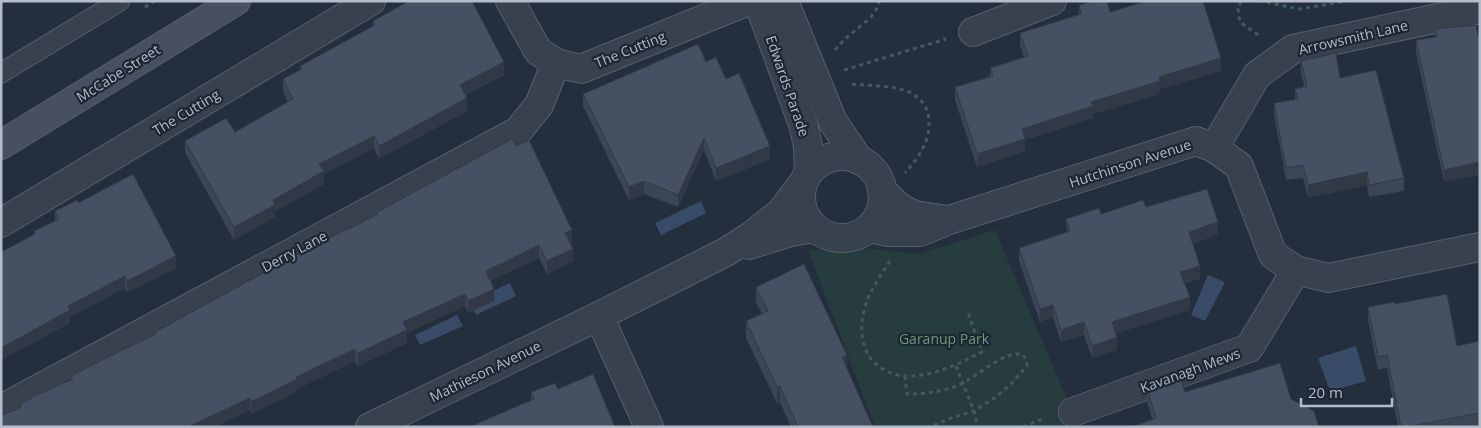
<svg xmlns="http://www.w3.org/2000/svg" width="1481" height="428" font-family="'Open Sans',sans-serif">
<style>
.green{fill:#263c3f}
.water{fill:#394c67}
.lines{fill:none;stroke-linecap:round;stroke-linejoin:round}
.lane-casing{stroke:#565f6c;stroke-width:21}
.street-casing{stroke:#565f6c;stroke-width:30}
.secondary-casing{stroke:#565f6c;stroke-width:30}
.path{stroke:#44595c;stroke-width:3;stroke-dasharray:4 4;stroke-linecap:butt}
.lane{stroke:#38414e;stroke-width:19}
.street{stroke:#38414e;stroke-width:28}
.secondary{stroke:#465061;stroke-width:28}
.wall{fill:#3b4654}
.shaded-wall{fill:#303945}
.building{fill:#455162;stroke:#303945}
.labels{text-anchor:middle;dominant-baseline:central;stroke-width:4.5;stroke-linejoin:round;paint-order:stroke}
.street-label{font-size:14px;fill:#b4bcc9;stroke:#1d2633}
.park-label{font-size:14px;fill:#6b9a76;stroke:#1d2633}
</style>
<rect width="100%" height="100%" fill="#242f3e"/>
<polygon class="green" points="995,230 1079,427 875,427 808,250 861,248 919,254"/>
<g class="water">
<polygon points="701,201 706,213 661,235 655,223"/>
<polygon points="1208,275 1225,282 1205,321 1191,315"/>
<polygon points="510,283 516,296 476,315 468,298 492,286 495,290"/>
<polygon points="457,315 463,326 420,345 415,335"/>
<polygon points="1356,346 1366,381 1330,391 1318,358"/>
</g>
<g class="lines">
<defs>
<polyline id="lane" points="1,73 120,1"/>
<g id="street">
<polyline points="510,1 538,51 556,63 581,69 748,1"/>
<polyline points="758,1 803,124 808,146 809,172"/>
<polyline points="784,1 833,122 859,160"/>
<polyline points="973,32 1052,1"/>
<polyline points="1214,148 1257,75 1293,49 1480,9"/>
<circle cx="842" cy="197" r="41"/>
<polyline points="882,191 899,207 914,215 948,220"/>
<polyline points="1,223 371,1"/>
<polyline points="869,228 888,232 920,232 949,220 1196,141 1214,148 1239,166 1273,255 1296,270 1328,278 1480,247"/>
<polyline points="749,245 791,232 814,228"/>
<polyline points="599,316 649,427"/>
<polyline points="1,409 518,131 539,105 556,63"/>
<polyline points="1073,412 1249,348 1296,270"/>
<polyline points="370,427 599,316 726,252 751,236 781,212 802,184"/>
</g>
<polyline id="secondary" points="1,145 236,1"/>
</defs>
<use href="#lane" class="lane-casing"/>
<use href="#street" class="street-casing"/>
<use href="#secondary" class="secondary-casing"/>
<g class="path">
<polyline points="1241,1 1238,9 1240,22 1261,37"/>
<polyline points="1259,1 1300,9 1346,1"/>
<polyline points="145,7 155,1"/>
<path d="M835 50C840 45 844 39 850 35 860 25 877 17 879 1"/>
<polyline points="844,70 946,39"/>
<path d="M852 84C870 86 892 85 909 92 919 97 926 104 928 114 933 137 920 156 905 173"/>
<path d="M890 261C883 272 875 283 870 294 857 320 857 358 887 371 893 374 899 376 905 376 933 377 958 364 982 352L967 310"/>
<polyline points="956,366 974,411 978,427"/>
<path d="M905 376 907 394C926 394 943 392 961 384 972 380 1026 332 1027 366L1011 384 996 397 974 411 954 417 929 427"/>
<polyline points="1023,427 1045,418"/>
</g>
<use href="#lane" class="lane"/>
<use href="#street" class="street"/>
<use href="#secondary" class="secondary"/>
</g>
<g class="wall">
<polygon points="1079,5 1110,12 1221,71 1160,89 1160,94 1093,114 1093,118 1025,140 1025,151 977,167 955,100 955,87 990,76 990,68 1024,57 1020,46 1020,33 1079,14"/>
<polygon points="373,21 504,75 465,95 467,111 379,159 374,148 324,174 324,184 275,211 275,217 234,240 185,153 185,141 235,132 288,102 283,92 283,79 300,70 300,66 373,27"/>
<polygon points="1435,29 1478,36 1480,36 1480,175 1444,182 1416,53 1416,40 1435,37"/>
<polygon points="1301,61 1340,78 1404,178 1404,191 1369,197 1367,185 1308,198 1303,178 1286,180 1274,115 1274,103 1295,100 1295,89 1304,86 1301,73"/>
<polygon points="706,62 726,79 770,159 716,181 704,150 678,207 644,194 629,200 583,106 583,94"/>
<polygon points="516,146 572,243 570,243 573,261 547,274 539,258 490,281 494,301 468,313 465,306 407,333 407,343 358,366 355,361 297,389 297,392 251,414 250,410 215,427 1,427 20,408 20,404 71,380 71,376 155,335 155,332 363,223 363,221 377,215 377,212"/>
<polygon points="78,203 176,268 127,293 125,288 70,317 70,323 1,360 1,252 34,235 34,231 55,221 55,211"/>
<polygon points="1146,207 1218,234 1193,244 1200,279 1185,283 1190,310 1115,333 1117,350 1092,358 1084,335 1061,342 1053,317 1040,322 1019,261 1019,248 1067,232 1066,219"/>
<polygon points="756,287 847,369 873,427 791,427 780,402 777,403 746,338 746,321 762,314 756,303"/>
<polygon points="1368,307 1457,346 1480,341 1480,426 1473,427 1398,427 1387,368 1378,370 1368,320"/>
<polygon points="558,389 531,401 531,392"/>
<polygon points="1147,389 1185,392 1291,399 1152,419 1147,402"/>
</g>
<g class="shaded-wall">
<polygon points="1221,58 1221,71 1160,89 1160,94 1093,114 1093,118 1025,140 1025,151 977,167 977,154 1022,129 1091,102 1159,77"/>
<polygon points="504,62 504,75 460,97 460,85"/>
<polygon points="467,98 467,111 379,159 379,146"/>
<polygon points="374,136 374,148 324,174 324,184 275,211 275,217 234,240 234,227 273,200 319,164"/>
<polygon points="704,138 704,150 678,207 678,195"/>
<polygon points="770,146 770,159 716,181 716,168"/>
<polygon points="1480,162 1480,175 1444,182 1444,170"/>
<polygon points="1367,172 1367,185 1308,198 1308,185"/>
<polygon points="644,181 644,194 629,200 629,187"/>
<polygon points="1218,222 1218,234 1189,245 1189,232"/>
<polygon points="572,230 572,243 565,245 565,233"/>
<polygon points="539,245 539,258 486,283 486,271"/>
<polygon points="573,249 573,261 547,274 547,261"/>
<polygon points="176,256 176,268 127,293 127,281"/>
<polygon points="1200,266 1200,279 1180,285 1180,272"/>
<polygon points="125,276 125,288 70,317 70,323 1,360 1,348 68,306"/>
<polygon points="494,289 494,301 468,313 468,301"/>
<polygon points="465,294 465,306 407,333 407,343 358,366 358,353 403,322"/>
<polygon points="1190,297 1190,310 1112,335 1112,322"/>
<polygon points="1053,305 1053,317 1040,322 1040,309"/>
<polygon points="1084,322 1084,335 1061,342 1061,330"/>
<polygon points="1117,337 1117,350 1092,358 1092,346"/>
<polygon points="355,349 355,361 297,389 297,392 251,414 251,402 296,377"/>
<polygon points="847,355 847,371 842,357"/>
<polygon points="780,386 780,402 777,403 777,387"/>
<polygon points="250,398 250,410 215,427 188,427"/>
</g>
<g class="building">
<polygon points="409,1 472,1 504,62 460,85 467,98 379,146 374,136 319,164 324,171 273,200 275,205 234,227 185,141 226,118 235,132 293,99 283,79 302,69 300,66 375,25 373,21"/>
<polygon points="1092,1 1107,1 1110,12 1146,1 1203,1 1221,58 1159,77 1160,81 1091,102 1093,106 1022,129 1025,139 977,154 955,87 993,76 990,68 1028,56 1020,33 1081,14 1079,5"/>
<polygon points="1476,25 1478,36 1480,36 1480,162 1444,170 1416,40 1437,37 1435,29"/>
<polygon points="698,44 706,62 716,57 726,79 739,73 770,146 716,168 704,138 678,195 644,181 629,187 583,94"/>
<polygon points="1336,53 1340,78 1376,70 1404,178 1369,185 1367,172 1308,185 1303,165 1286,168 1274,103 1298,99 1295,89 1307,86 1301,61"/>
<polygon points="512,139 516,146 529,140 572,230 565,233 573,249 547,261 539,245 486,271 494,289 468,301 465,294 403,322 407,330 358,353 355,349 296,377 297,379 251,402 250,398 188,427 1,427 1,416 21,407 20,404 39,394 73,379 71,376 110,356 156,334 155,332 320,242 363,222 363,221 378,214 377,212"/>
<polygon points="133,174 176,256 127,281 125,276 68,306 70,310 1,348 1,252 35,234 34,231 59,219 55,211 77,200 78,203"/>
<polygon points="1207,189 1218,222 1189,232 1200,266 1180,272 1190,297 1112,322 1117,337 1092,346 1084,322 1061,330 1053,305 1040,309 1019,248 1070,231 1066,219 1099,208 1101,214 1143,200 1146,207"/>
<polygon points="804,264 847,355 842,357 873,427 798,427 780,386 777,387 746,321 768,311 756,287"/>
<polygon points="1447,294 1457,346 1480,341 1480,413 1405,427 1401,427 1387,355 1378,357 1368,307 1395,302 1395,304"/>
<polygon points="1280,363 1291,399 1314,411 1319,427 1131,427 1156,418 1147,389 1180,377 1185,392"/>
<polygon points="593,374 615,427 469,427 534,399 531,392 555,383 558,389"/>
</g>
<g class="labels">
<g class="street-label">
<text transform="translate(1353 37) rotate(-13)">Arrowsmith Lane</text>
<text transform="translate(630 49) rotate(-22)">The Cutting</text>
<text transform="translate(118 73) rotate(-32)">McCabe Street</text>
<text transform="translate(788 86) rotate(71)">Edwards Parade</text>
<text transform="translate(186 112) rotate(-31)">The Cutting</text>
<text transform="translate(1130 163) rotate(-18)">Hutchinson Avenue</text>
<text transform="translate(294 251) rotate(-28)">Derry Lane</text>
<text transform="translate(1190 370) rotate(-20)">Kavanagh Mews</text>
<text transform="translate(485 371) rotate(-26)">Mathieson Avenue</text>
</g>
<g class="park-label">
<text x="944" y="338">Garanup Park</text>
</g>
</g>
<rect width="1481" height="428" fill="none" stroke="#b4bcc9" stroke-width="5"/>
<path d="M1301 398v8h91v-8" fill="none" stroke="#b4bcc9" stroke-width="2.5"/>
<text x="1308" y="398" font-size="15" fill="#b4bcc9" stroke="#1d2633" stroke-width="4" paint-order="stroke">20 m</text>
</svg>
